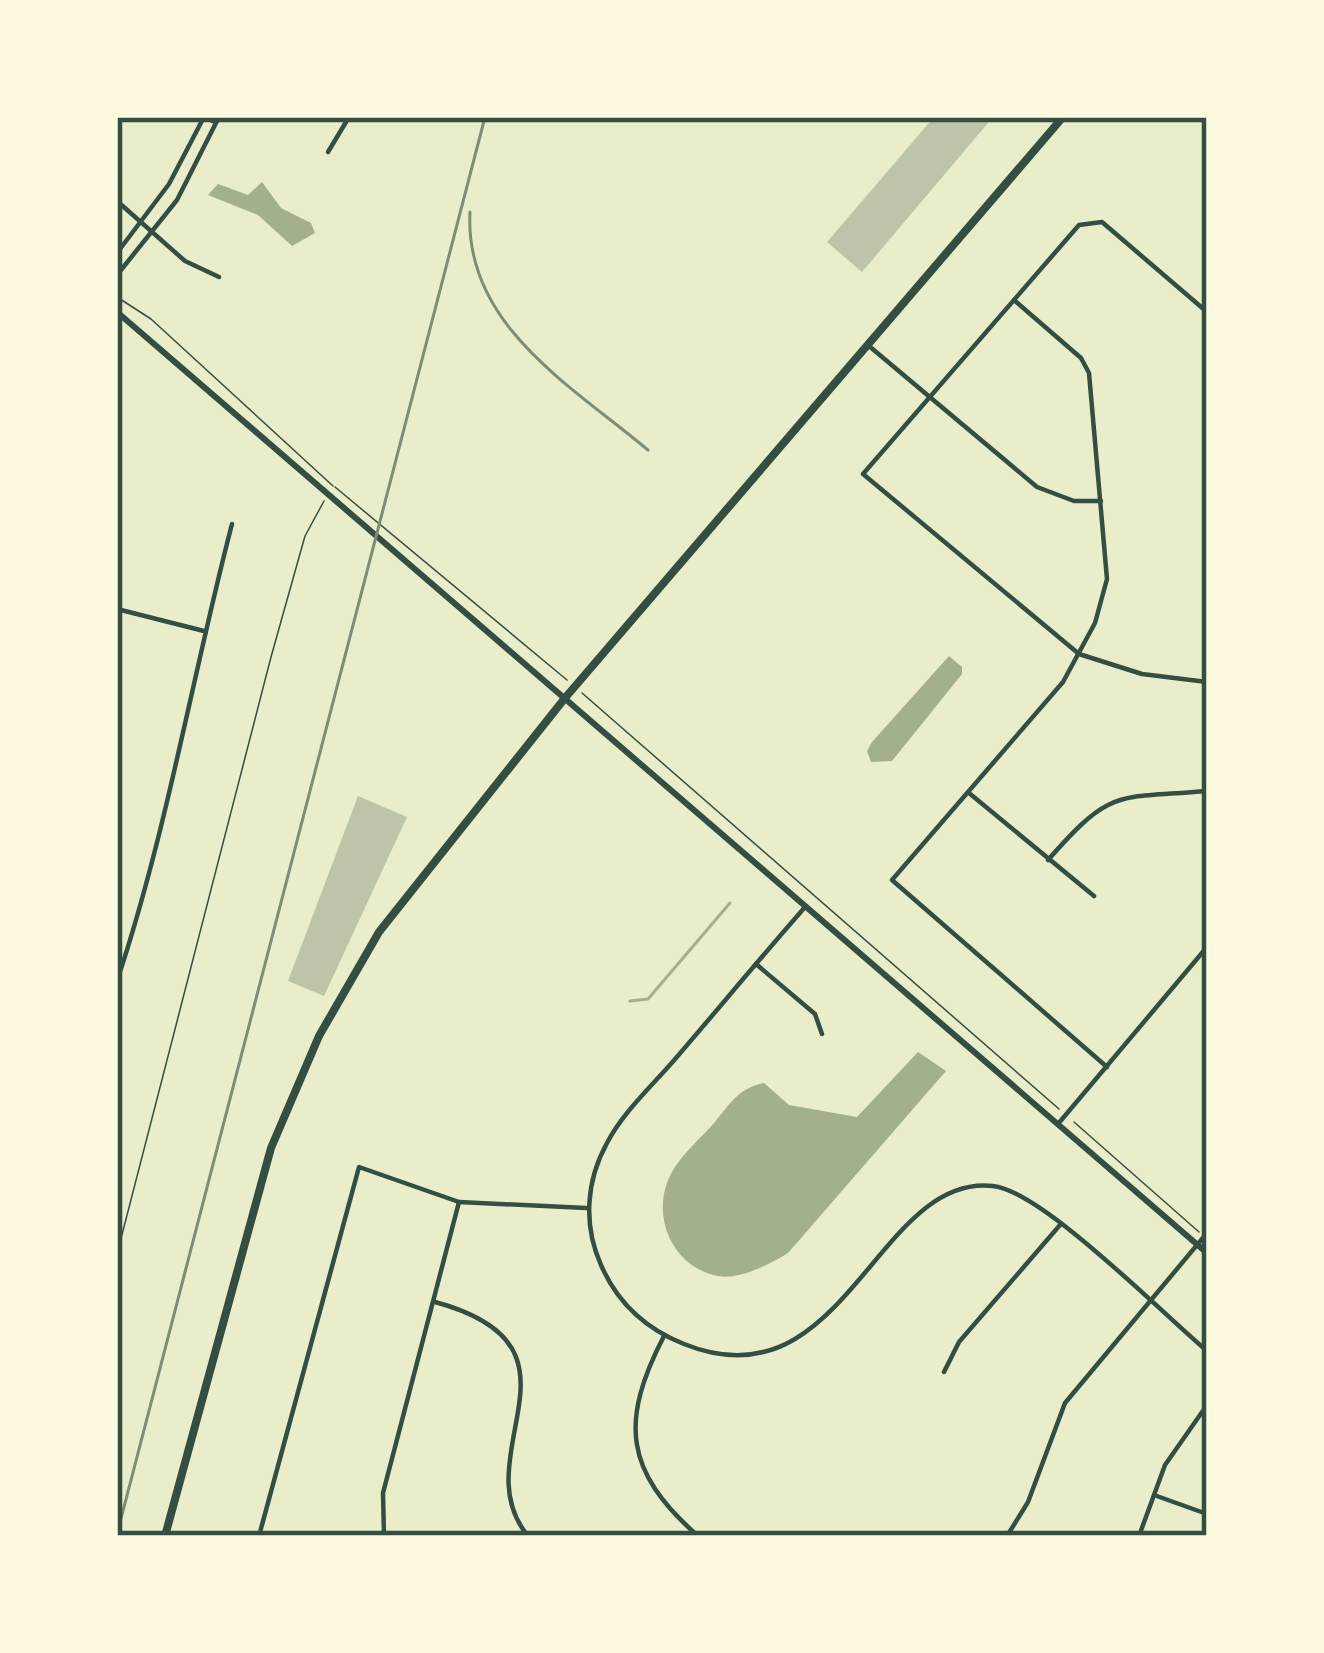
<svg xmlns="http://www.w3.org/2000/svg" width="1324" height="1653" font-family="'Public Sans',sans-serif">
<style>
.water{fill:#a3b18a}
.lines{fill:none;stroke-linecap:round;stroke-linejoin:round}
.stream{stroke:#a3b18a;stroke-width:3}
.building{fill:#bcc5a7}
.path{stroke:#344e41;stroke-width:1.5}
.minor{stroke:#344e41;stroke-width:4.5}
.tertiary{stroke:#344e41;stroke-width:6}
.primary{stroke:#344e41;stroke-width:8}
.rail{stroke:#7c8e77;stroke-width:3}
.neatline{fill:none;stroke:#344e41;stroke-width:4.5}
</style>
<rect width="100%" height="100%" fill="#e9edc9"/>
<g class="water">
<polygon points="262,182 281,208 311,223 315,233 292,246 258,215 208,195 218,184 248,195"/>
<polygon points="949,656 962,667 962,674 892,761 871,762 867,751 872,742"/>
<path d="M918 1052 946 1071 788 1253C770 1264 740 1280 718 1276 671 1267 649 1213 672 1172 682 1154 701 1138 715 1122 731 1102 739 1088 764 1083L789 1105 857 1117Z"/>
</g>
<g class="lines">
<polyline class="stream" points="630,1001 648,999 730,903"/>
</g>
<g class="building">
<polygon points="934,117 993,117 862,272 827,242"/>
<polygon points="358,796 407,817 324,996 288,981"/>
</g>
<g class="lines">
<g class="path">
<polyline points="117,297 151,319 333,486"/>
<polyline points="335,487 567,680"/>
<polyline points="582,693 1059,1109"/>
<polyline points="1074,1122 1199,1232"/>
<polyline points="117,1254 271,657 305,536 324,501"/>
</g>
<g class="minor">
<polyline points="328,152 349,117"/>
<polyline points="117,201 185,261 219,277"/>
<polyline points="117,253 169,184 204,117 215,122"/>
<polyline points="117,275 177,200 219,117"/>
<polyline points="1014,300 1081,358 1089,373 1107,579 1095,623 1063,682 892,880 1107,1067"/>
<polyline points="1207,312 1102,222 1079,225 863,474 1079,654 1142,674 1207,682"/>
<polyline points="869,346 1037,487 1074,501 1101,501"/>
<polyline points="117,456 117,480"/>
<polyline points="117,609 204,631"/>
<polyline points="969,793 1094,896"/>
<path d="M1048 860C1112 787 1115 799 1207 791"/>
<path d="M806 906C762 956 719 1008 676 1058 653 1085 623 1112 607 1143 586 1181 583 1225 601 1265 617 1302 646 1329 684 1344 845 1409 876 1173 993 1186 1042 1191 1163 1314 1207 1351"/>
<polyline points="756,964 815,1014 822,1034"/>
<path d="M117 981C167 831 192 677 232 524"/>
<polyline points="1058,1124 1207,947"/>
<path d="M435 1302C602 1347 461 1455 528 1536"/>
<path d="M664 1336C620 1421 624 1471 698 1536"/>
<polyline points="944,1372 959,1342 1060,1225"/>
<polyline points="1154,1495 1207,1514"/>
<polyline points="259,1536 359,1167 459,1202 586,1208"/>
<polyline points="384,1536 383,1493 459,1202"/>
<polyline points="1007,1536 1028,1502 1065,1403 1207,1233"/>
<polyline points="1139,1536 1165,1465 1207,1405"/>
</g>
<polyline class="tertiary" points="117,312 1207,1253"/>
<polyline class="primary" points="165,1536 271,1148 319,1036 379,932 565,698 1063,117"/>
<g class="rail">
<path d="M470 212C464 325 572 386 648 450"/>
<polyline points="117,1534 485,117"/>
</g>
</g>
<rect width="1324" height="1653" fill="none" stroke="#fefae0" stroke-width="240"/>
<rect x="120" y="120" width="1084" height="1413" class="neatline"/>
</svg>
